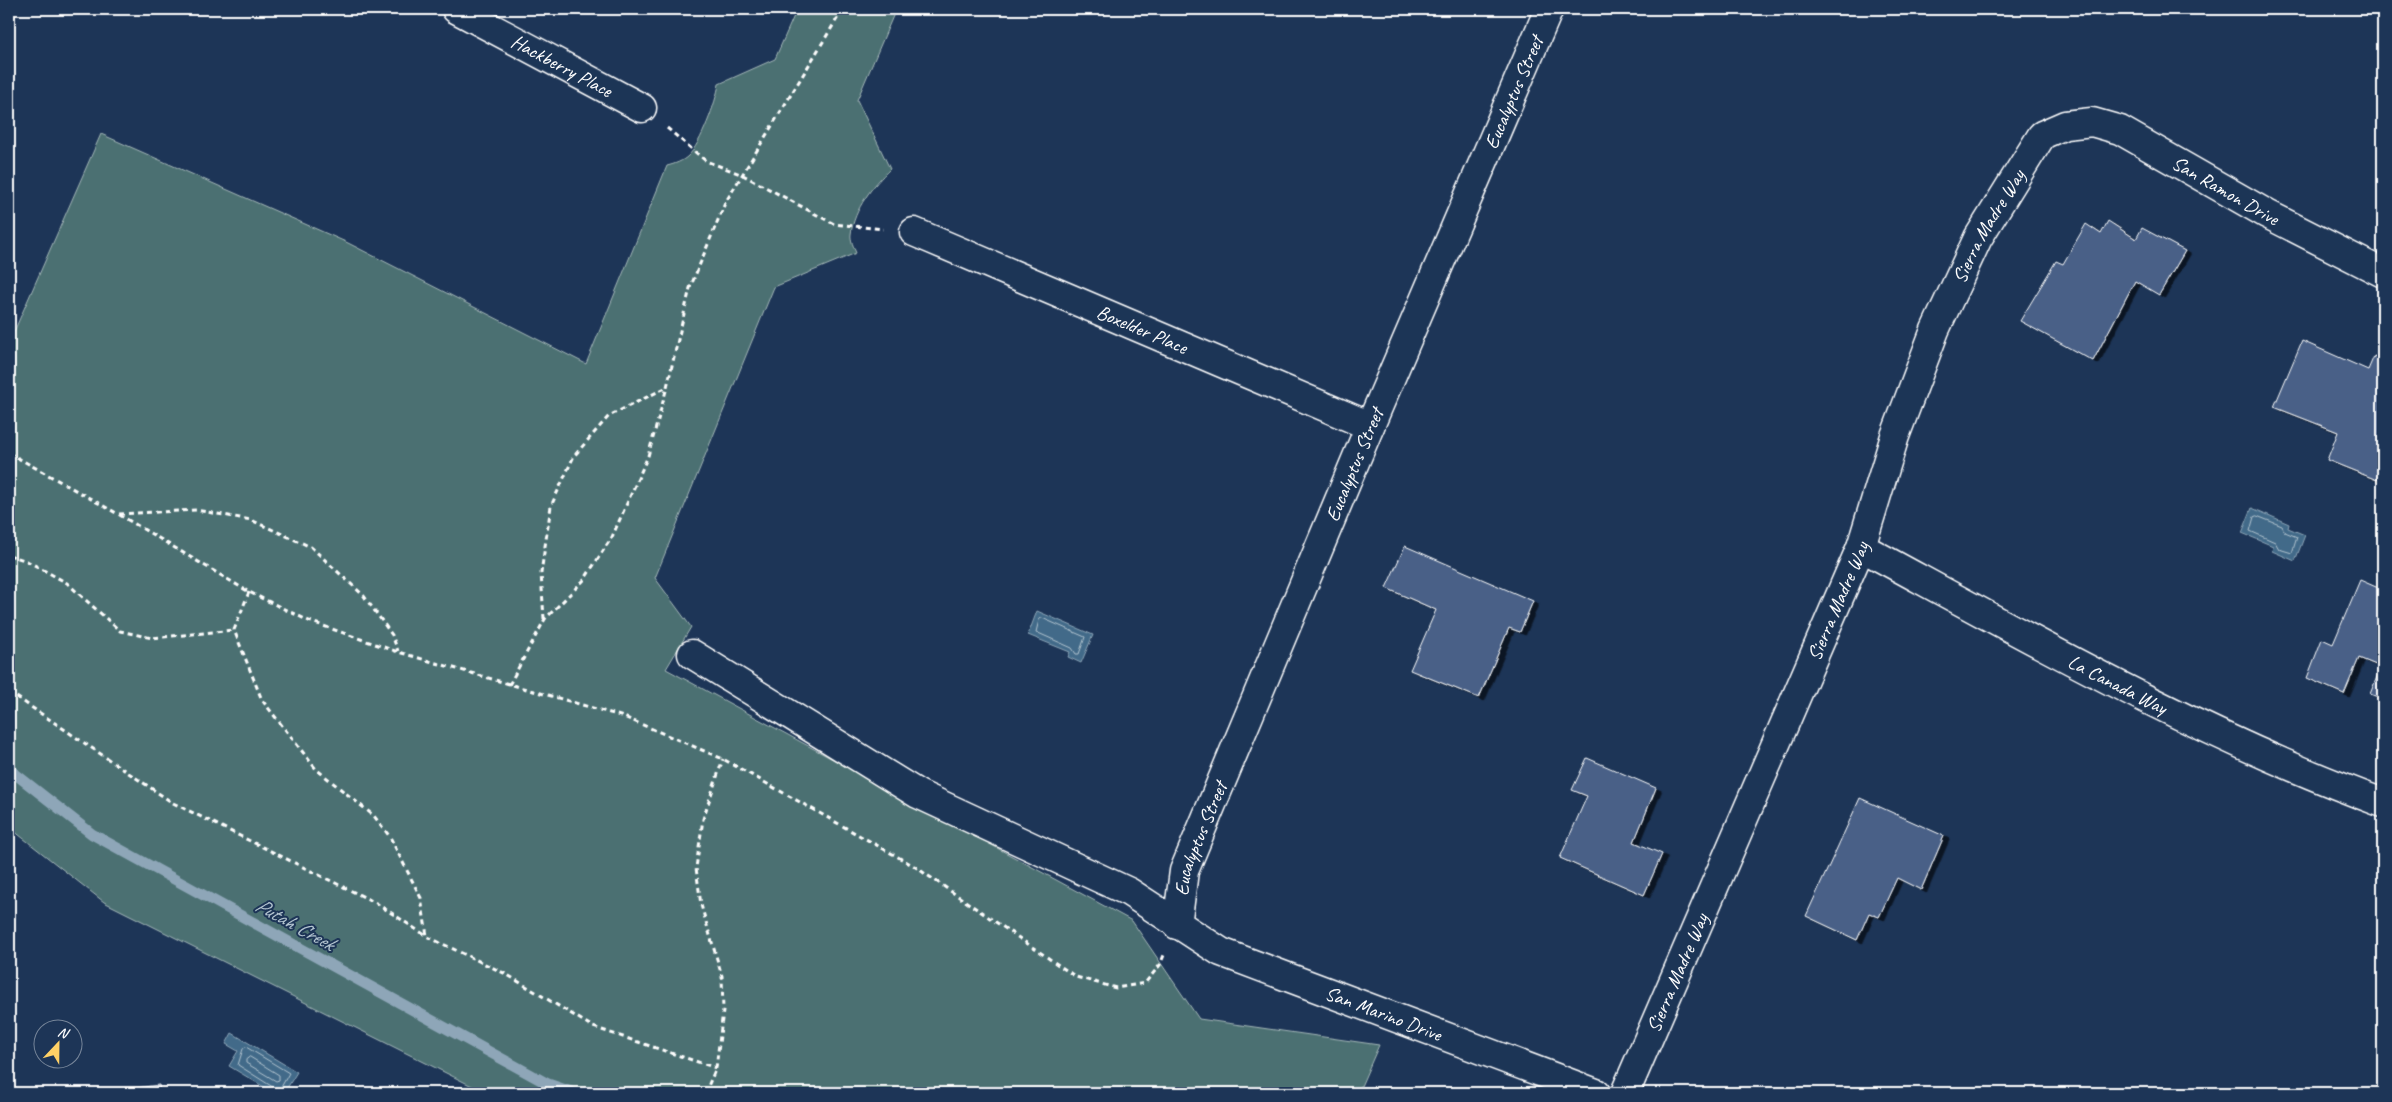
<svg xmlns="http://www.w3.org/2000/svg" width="2392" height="1102" font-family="Caveat,sans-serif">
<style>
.green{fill:#4b7072;stroke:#a5b8b8}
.water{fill:#426b89;stroke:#8ea6b8}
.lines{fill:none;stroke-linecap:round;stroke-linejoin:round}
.shore{stroke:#b3c4d0;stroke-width:1}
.stream{stroke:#8ea6b8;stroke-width:11}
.building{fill:#496187;stroke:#fff;filter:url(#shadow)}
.minor-casing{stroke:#fff;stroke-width:31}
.path{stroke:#fff;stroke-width:3;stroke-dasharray:5 4;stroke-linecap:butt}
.minor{stroke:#1d3557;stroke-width:28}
.labels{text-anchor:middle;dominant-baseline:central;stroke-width:4;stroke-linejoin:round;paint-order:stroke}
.street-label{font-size:20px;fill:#fff;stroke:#1d3557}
.water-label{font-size:21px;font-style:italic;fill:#b3c4d0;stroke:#1d3557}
</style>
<defs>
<filter id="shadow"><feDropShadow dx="5.5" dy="3" stdDeviation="0" flood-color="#0009"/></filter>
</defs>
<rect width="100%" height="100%" fill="#1d3557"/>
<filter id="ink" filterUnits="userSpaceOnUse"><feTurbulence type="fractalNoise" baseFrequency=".02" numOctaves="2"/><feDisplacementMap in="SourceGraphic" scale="10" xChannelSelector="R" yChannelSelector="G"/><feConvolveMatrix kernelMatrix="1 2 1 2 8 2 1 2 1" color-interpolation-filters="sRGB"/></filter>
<g filter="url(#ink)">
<path class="green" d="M797 9H896L857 100 890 169C873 185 854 209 851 234 850 239 854 248 856 253L774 287 655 578 691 627 666 669 1132 921 1199 1019 1379 1045 1358 1093H486L104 902 9 827V343L101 134 348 243 586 364 667 166C675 164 683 161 688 156 701 144 716 102 719 84L775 59Z"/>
<g class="water">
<polygon points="2252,508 2289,524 2288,528 2305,535 2295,561 2272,551 2273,546 2242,533"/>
<polygon points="1037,611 1093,635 1081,663 1068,657 1070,652 1028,635"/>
<polygon points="232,1033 297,1072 284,1093 274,1093 229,1066 238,1051 226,1044"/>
</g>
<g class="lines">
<g class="shore">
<polygon points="2257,516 2282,526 2285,532 2297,537 2292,553 2279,549 2275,542 2250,531 2254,517"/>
<polygon points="1042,618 1085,637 1079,654 1076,654 1072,648 1036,632 1039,620"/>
<polygon points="246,1047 289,1073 279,1091 238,1065 243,1049"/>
<polygon points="250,1057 279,1075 279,1080 276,1081 246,1063 246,1060"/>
</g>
<polyline class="stream" points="9,769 92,834 548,1084 574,1093"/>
</g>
<g class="building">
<polygon points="2108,221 2136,239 2142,228 2185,251 2159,295 2135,281 2093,361 2020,321 2056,261 2063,264 2086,224 2101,234"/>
<polygon points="2302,341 2368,370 2374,356 2383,359 2383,465 2377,480 2327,460 2338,432 2274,407"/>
<polygon points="1405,546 1533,601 1520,632 1509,628 1479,698 1410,670 1436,610 1386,588"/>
<polygon points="2360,580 2383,590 2383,699 2370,694 2381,667 2359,658 2344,694 2307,678 2322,639 2333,644"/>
<polygon points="1587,758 1656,788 1634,842 1662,854 1644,895 1560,858 1587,796 1572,790"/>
<polygon points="1860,798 1944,836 1921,890 1897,878 1879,917 1869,913 1857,940 1806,916"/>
<polygon points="159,1085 160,1093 97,1093"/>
</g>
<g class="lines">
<defs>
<g id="minor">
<path id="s1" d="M456 9 642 108"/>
<path id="s2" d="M914 232 1370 426"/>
<path id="s3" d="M1861 547C2031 639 2201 736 2383 803"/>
<path id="s4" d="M692 654 918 794 1129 892 1221 952 1596 1093"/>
<path id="s5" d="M1177 925 1184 871 1370 426 1549 9"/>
<path id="s6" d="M1625 1093 1861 547 1895 436 1935 330 1978 238 2042 135 2065 125 2092 122 2120 130 2267 214 2383 273"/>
</g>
</defs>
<use href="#minor" class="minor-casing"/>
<g class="path">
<polyline points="667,128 706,161 743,175 834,224 883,229"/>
<polyline points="9,453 118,514 249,592 309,621 398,652 624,717 723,759 914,866 1076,977 1116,988 1145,983 1160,965 1164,955"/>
<polyline points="119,514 196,510 251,520 311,547 364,596 392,635 398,651"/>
<polyline points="9,555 27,561 67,583 120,631 152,638 234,630"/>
<polyline points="249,592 234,630 262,700 316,769 374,816 390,837 421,898 427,936"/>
<polyline points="544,619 541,573 551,506 574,456 609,416 667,387"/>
<polyline points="509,685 545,619 584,580 612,537 648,456 667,387 690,288 725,203 843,9"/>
<polyline points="9,692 173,803 376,903 428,937 506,974 593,1027 716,1068"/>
<polyline points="705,1093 716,1068 723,1011 722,976 701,905 696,868 703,819 723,759"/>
</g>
<use href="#minor" class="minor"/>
</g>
</g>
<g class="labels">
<g class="street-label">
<text stroke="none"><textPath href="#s1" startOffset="120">Hackberry Place</textPath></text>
<text stroke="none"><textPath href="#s5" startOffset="900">Eucalyptus Street</textPath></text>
<text stroke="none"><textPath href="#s6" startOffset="1250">San Ramon Drive</textPath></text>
<text stroke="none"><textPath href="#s6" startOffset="941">Sierra Madre Way</textPath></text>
<text stroke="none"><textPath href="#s2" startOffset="248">Boxelder Place</textPath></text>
<text stroke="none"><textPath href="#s5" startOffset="495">Eucalyptus Street</textPath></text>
<text stroke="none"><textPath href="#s6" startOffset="536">Sierra Madre Way</textPath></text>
<text stroke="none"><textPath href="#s3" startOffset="291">La Canada Way</textPath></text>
<text stroke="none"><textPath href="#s5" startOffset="90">Eucalyptus Street</textPath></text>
<text stroke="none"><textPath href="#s6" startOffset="131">Sierra Madre Way</textPath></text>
<text stroke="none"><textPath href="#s4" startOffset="782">San Marino Drive</textPath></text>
</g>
<g class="water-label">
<text transform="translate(295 924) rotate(29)">Putah Creek</text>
</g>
</g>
<rect width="2392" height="1102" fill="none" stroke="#1d3557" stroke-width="30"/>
<rect x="15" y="15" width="2362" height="1072" fill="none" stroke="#fff" stroke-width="2" filter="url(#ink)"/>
<g transform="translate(58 1044) rotate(22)"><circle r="24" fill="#1d3557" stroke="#77869a"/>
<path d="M0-4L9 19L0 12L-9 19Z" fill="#ffd166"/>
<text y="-8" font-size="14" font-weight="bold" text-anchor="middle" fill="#ffffff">N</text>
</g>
</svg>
